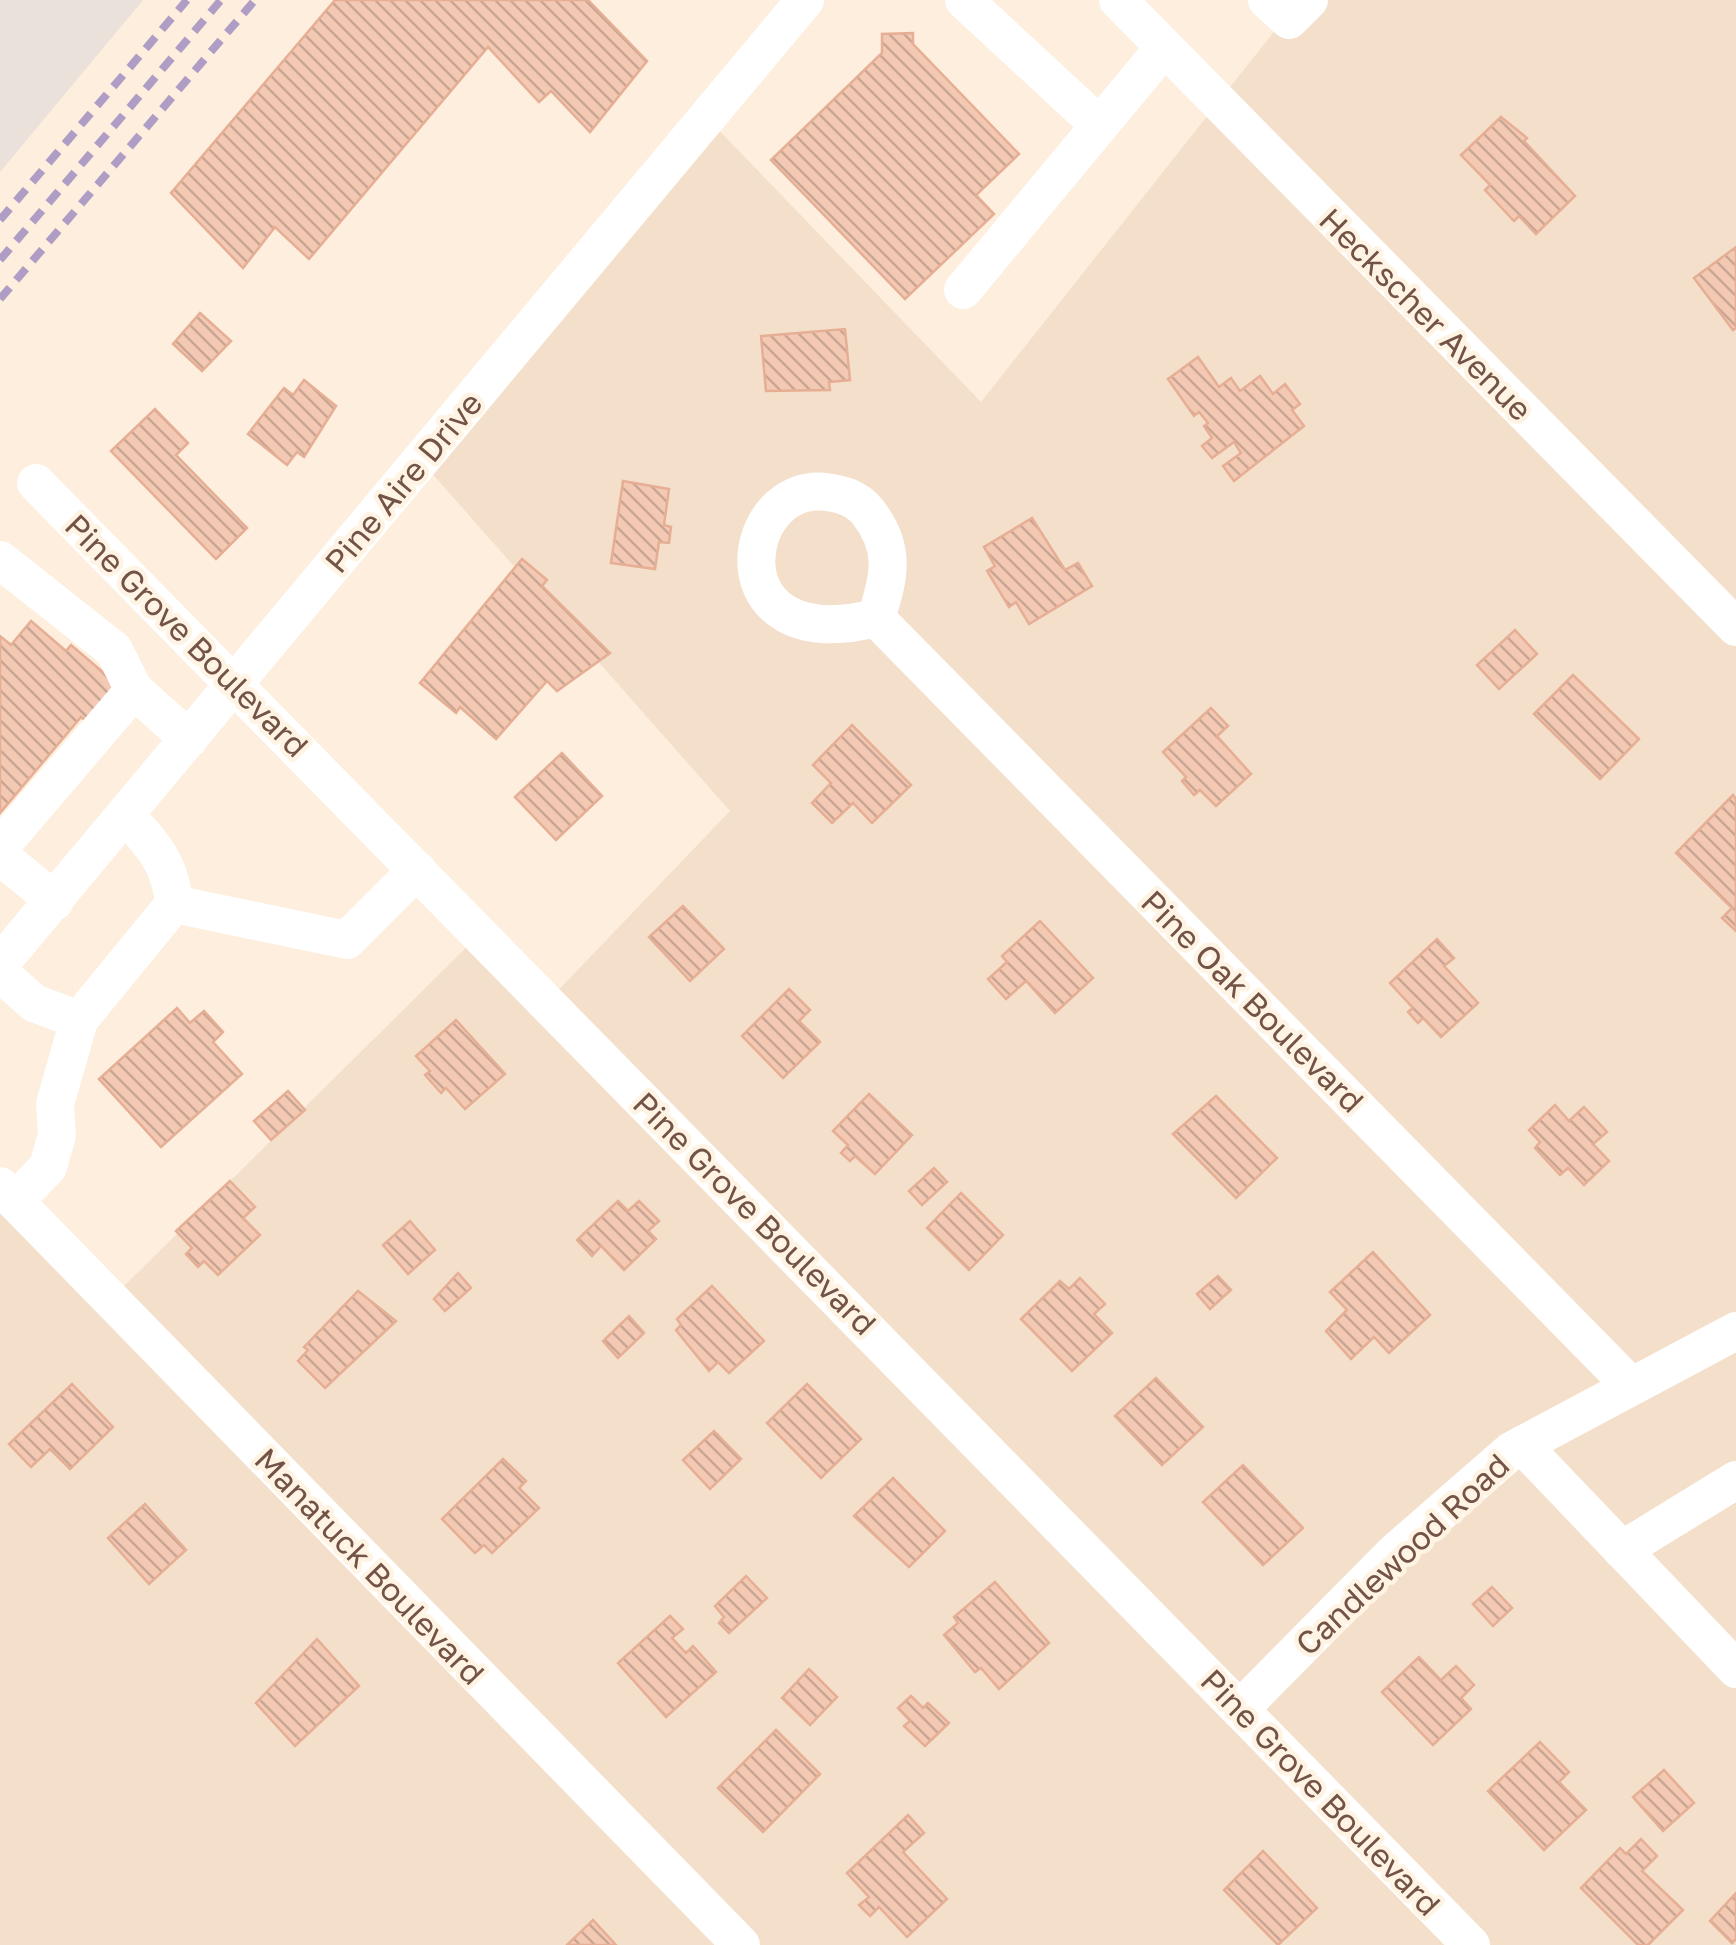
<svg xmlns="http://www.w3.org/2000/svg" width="1736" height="1945" font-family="'Golos Text',sans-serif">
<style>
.residential{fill:#f4dfcb}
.industrial{fill:#eae1da}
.building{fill:url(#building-back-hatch);stroke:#e6ae94;stroke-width:2.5}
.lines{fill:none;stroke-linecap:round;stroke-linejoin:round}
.minor{stroke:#fff;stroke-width:38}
.rail{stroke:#b09dc5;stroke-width:8;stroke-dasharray:15 10;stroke-linecap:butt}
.labels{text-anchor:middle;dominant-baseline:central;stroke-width:9;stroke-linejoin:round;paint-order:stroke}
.street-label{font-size:32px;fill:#725346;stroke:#fff3e4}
</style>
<defs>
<pattern id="building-back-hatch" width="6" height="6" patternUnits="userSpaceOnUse" patternTransform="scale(2.5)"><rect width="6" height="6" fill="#f3c9b4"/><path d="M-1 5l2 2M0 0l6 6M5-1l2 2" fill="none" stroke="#c9a694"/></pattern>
</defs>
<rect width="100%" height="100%" fill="#fdeedd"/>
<polygon class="residential" points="1299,0 1736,0 1736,1945 0,1945 0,1186 111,1299 480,934 547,1002 730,811 421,461 706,117 981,402"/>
<polygon class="industrial" points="0,0 143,0 0,172"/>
<g class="building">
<polygon points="335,0 588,0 647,61 590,132 551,91 539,102 488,47 309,259 275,227 243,268 171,193"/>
<polygon points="913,33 913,44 1019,154 976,195 994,214 905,299 771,160 882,53 882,34"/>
<polygon points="1501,117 1527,138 1524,141 1575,196 1536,234 1519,216 1514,221 1485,190 1490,185 1461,155"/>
<polygon points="1736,247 1736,328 1733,330 1694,278"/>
<polygon points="200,313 231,341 202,371 173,344"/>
<polygon points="845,329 850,380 829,382 830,390 766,391 761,336"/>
<polygon points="1198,357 1219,387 1231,378 1240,391 1260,376 1273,394 1285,384 1300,404 1292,410 1304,426 1234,481 1223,466 1241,453 1234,442 1212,458 1202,446 1212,438 1204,426 1208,423 1199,412 1194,416 1168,379"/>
<polygon points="304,380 336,406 304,457 297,452 287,465 248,434 284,388 293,395"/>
<polygon points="155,409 188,443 176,455 247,528 216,559 111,451"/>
<polygon points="623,481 669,489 664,525 671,527 669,543 659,542 655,569 611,563"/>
<polygon points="1032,518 1065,570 1078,563 1092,586 1029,624 1016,602 1009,607 987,571 995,566 984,547"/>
<polygon points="522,559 547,580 542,586 610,653 557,691 547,681 496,739 460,707 456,713 420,683"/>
<polygon points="31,621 66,651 71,645 118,685 87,722 81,717 0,813 0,636 11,645"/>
<polygon points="1515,630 1537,654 1499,689 1477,665"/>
<polygon points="1573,675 1639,739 1600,779 1534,714"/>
<polygon points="1211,708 1228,726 1217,736 1251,774 1216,806 1200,790 1194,795 1182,781 1186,777 1163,752"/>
<polygon points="852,725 911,785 872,823 853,803 832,823 812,803 831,783 813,765"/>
<polygon points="562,753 602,796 556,840 515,797"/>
<polygon points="1733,795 1736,799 1736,931 1722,918 1732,908 1676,853"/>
<polygon points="683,906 724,949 690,981 649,937"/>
<polygon points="1040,921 1093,978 1055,1013 1026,981 1006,999 988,979 1007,962 1002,956"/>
<polygon points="1437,939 1454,958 1444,966 1478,1003 1441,1037 1423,1018 1418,1023 1408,1012 1413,1008 1390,983"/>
<polygon points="789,989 810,1010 799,1021 820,1042 783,1078 742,1036"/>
<polygon points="177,1008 190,1023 204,1011 223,1032 213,1042 242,1074 161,1147 99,1079"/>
<polygon points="456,1020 505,1074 465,1109 446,1088 441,1093 425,1075 430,1071 416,1056"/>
<polygon points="288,1091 305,1110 271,1140 254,1121"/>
<polygon points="869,1094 912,1135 875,1174 855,1156 850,1161 841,1153 848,1145 833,1131"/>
<polygon points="1216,1096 1277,1158 1236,1198 1173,1134"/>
<polygon points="1555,1105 1569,1121 1584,1107 1607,1132 1593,1144 1609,1161 1584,1185 1568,1168 1560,1175 1535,1148 1540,1142 1529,1130"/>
<polygon points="934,1168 947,1182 922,1205 909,1191"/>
<polygon points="230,1181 255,1207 243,1218 260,1235 218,1275 204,1261 198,1267 186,1254 192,1248 176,1231"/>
<polygon points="961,1193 1003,1235 969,1270 927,1228"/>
<polygon points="618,1201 628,1211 639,1201 659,1221 648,1231 656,1239 624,1270 601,1246 592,1256 577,1240"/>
<polygon points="410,1221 435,1250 408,1274 383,1245"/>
<polygon points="1373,1252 1430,1315 1389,1353 1374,1337 1351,1359 1326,1331 1347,1310 1330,1292"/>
<polygon points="458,1273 471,1288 445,1311 434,1299"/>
<polygon points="1218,1276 1231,1290 1210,1309 1197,1294"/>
<polygon points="1080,1278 1105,1304 1094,1314 1112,1333 1072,1371 1021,1319 1060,1281 1069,1289"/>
<polygon points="712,1286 764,1341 729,1373 718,1362 709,1371 676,1330 681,1325 677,1319"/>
<polygon points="358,1291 396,1321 325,1388 298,1361 308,1350 304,1347"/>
<polygon points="629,1316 644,1333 618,1358 603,1341"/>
<polygon points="1156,1378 1203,1427 1162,1465 1115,1416"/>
<polygon points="72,1384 113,1427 70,1469 50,1449 31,1467 9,1444"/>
<polygon points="807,1384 861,1439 821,1478 767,1423"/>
<polygon points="714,1431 741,1459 710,1489 683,1460"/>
<polygon points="503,1459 526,1481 519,1488 539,1508 492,1553 484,1545 475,1553 442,1519"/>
<polygon points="1243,1465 1303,1528 1263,1565 1203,1502"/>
<polygon points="893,1478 945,1531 909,1567 854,1516"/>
<polygon points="145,1504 186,1550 149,1584 108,1538"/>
<polygon points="746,1576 767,1598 729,1633 719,1623 724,1617 715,1606"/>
<polygon points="995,1582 1049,1643 999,1689 981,1668 975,1672 944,1635 958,1623 954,1617"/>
<polygon points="1492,1587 1512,1608 1493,1626 1473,1604"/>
<polygon points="670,1616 683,1629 672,1638 686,1653 693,1646 716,1672 666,1717 618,1663"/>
<polygon points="317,1639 359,1686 295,1746 256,1703"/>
<polygon points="1419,1657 1441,1680 1456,1666 1474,1685 1461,1698 1471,1709 1433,1745 1382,1692"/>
<polygon points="809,1669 837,1697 810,1725 782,1698"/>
<polygon points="911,1696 923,1708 928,1703 949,1723 925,1746 904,1726 910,1721 898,1708"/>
<polygon points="776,1730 820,1774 763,1832 718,1788"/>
<polygon points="1540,1742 1569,1772 1559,1782 1586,1810 1544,1850 1488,1791"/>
<polygon points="1664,1770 1694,1803 1663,1831 1633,1797"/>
<polygon points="908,1815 924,1833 903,1852 947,1899 907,1937 879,1907 870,1916 859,1905 869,1897 847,1873"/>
<polygon points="1641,1839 1657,1856 1642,1871 1683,1910 1648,1945 1638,1945 1581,1888 1620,1848 1626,1854"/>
<polygon points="1263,1851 1317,1908 1278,1945 1224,1890"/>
<polygon points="1736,1893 1736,1939 1732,1943 1710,1921"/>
<polygon points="593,1920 616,1945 567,1945"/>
</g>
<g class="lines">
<g class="minor">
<polyline points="964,0 1099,125"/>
<polyline points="1118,0 1736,627"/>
<polyline points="1267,0 1289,20 1309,0"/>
<polyline points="963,290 1163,49"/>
<polyline points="36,483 1471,1945"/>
<polyline points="0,560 114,650 134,690"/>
<path d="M876 618C712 659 738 481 826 492 842 494 856 498 867 511 896 547 890 576 876 618L1630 1385"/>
<polyline points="0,847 134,690 189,739"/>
<polyline points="0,856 55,901"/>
<polyline points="174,904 347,940 417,870"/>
<polyline points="0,964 805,0"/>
<polyline points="0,973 34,1003 79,1020"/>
<polyline points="0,1186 741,1945"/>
<path d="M15 1201 48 1167 57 1135 55 1104 79 1020 174 904C171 865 153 844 126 816"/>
<polyline points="1522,1445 1736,1669"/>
<polyline points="1622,1550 1736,1480"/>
<polyline points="1240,1709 1394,1553 1511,1451 1736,1331"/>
</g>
<g class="rail">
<polyline points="0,220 187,0"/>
<polyline points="0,260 221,0"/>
<polyline points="0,299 255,0"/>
</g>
</g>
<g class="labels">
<g class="street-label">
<text transform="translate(1426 314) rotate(45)">Heckscher Avenue</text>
<text transform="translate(403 482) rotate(-50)">Pine Aire Drive</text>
<text transform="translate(187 635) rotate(45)">Pine Grove Boulevard</text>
<text transform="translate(1253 1001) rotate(45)">Pine Oak Boulevard</text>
<text transform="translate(755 1213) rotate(45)">Pine Grove Boulevard</text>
<text transform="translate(1402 1554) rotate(-43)">Candlewood Road</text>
<text transform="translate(370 1566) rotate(46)">Manatuck Boulevard</text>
<text transform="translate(1321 1792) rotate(46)">Pine Grove Boulevard</text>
</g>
</g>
</svg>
